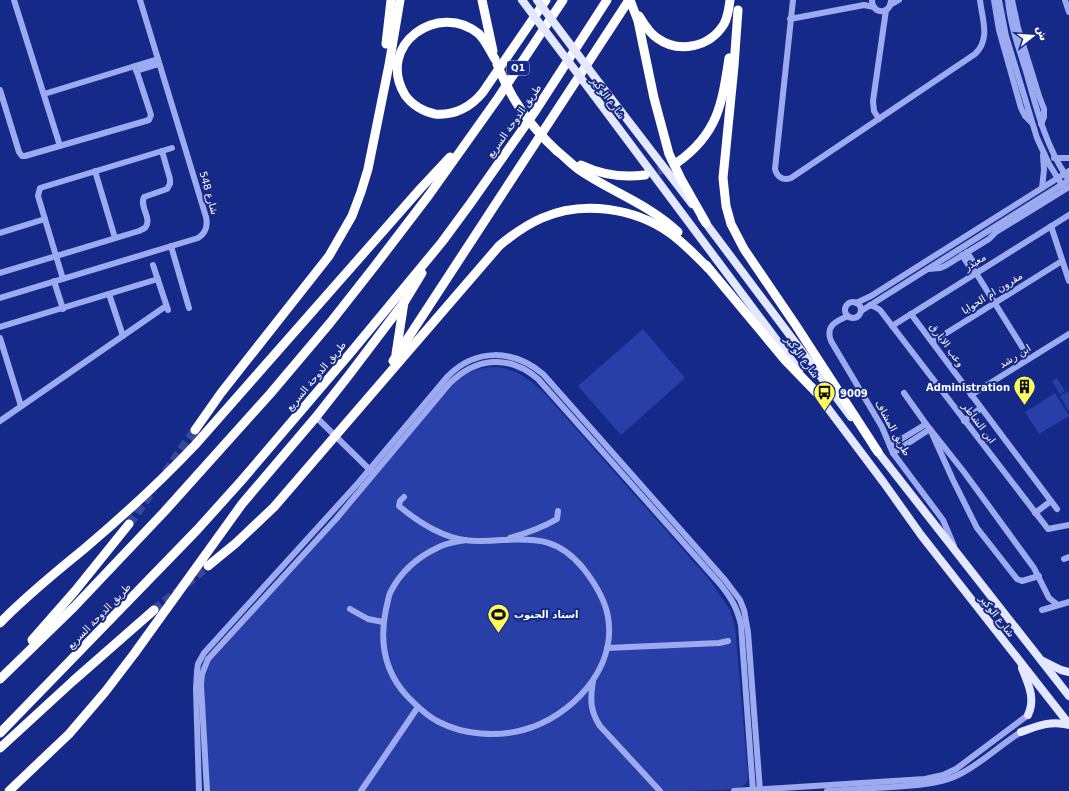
<svg xmlns="http://www.w3.org/2000/svg" width="1069" height="791" font-family="'DejaVu Sans','Noto Sans Arabic',sans-serif">
<style>
.pitch{fill:#283fa7}
.lines{fill:none;stroke-linecap:round;stroke-linejoin:round}
.highway-tunnel{stroke:#38499a;stroke-width:9;stroke-dasharray:9 4.5;stroke-linecap:butt}
.minor{stroke:#9cabef;stroke-width:6}
.major{stroke:#e3e7ff;stroke-width:8}
.highway{stroke:#fff;stroke-width:9}
.major-bridge{stroke:#e3e7ff;stroke-width:8}
.highway-bridge{stroke:#fff;stroke-width:9}
.labels{text-anchor:middle;dominant-baseline:central;stroke-width:4;stroke-linejoin:round;paint-order:stroke}
.shield{fill:#152988;stroke:#b9bfdb;stroke-width:1}
.shield-label{font-size:9px;font-weight:bold;fill:#fff}
.street-label{font-size:10px;fill:#fff;stroke:#152988}
.poi-label{font-size:10px;font-weight:bold;fill:#fff;stroke:#152988;text-anchor:start}
</style>
<rect width="100%" height="100%" fill="#152988"/>
<g class="pitch">
<polygon points="643,329 685,378 621,435 578,386"/>
<path d="M496 367C517 369 532 381 546 395L709 579 730 610 735 626 748 776C748 781 746 784 742 787 734 791 701 790 690 791H208L204 690 205 673 210 660 298 565 354 502 363 488 455 382C470 371 477 368 496 367Z"/>
<polygon points="1057,378 1065,391 1060,394 1052,381"/>
<polygon points="1068,391 1069,394 1069,412 1060,396"/>
<polygon points="1055,393 1069,416 1039,434 1025,412"/>
</g>
<g class="lines">
<g class="highway-tunnel">
<polyline points="645,175 667,168 678,162"/>
<polyline points="166,472 195,430"/>
<polyline points="129,524 153,490"/>
<polyline points="186,584 208,566"/>
<polyline points="154,610 177,592"/>
</g>
<g class="minor">
<polyline points="14,0 60,146"/>
<path d="M793 0 775 169C777 177 783 181 791 178L975 54C991 39 982 19 980 0"/>
<path d="M872 0C872 15 891 15 891 0"/>
<polyline points="994,0 999,30 1021,108 1025,116 1032,123"/>
<polyline points="999,0 1006,36 1037,138 1049,164 1062,185"/>
<path d="M1008 0C1010 23 1018 46 1025 68 1036 106 1044 142 1066 176"/>
<polyline points="1012,0 1018,28 1039,96 1044,109 1044,117 1041,124"/>
<polyline points="1065,0 1069,12"/>
<polyline points="890,5 899,0"/>
<polyline points="790,19 864,5 874,7"/>
<polyline points="136,71 159,64"/>
<polyline points="0,90 19,152 22,156 25,156 149,120 151,115 135,66"/>
<polyline points="44,94 158,59"/>
<polyline points="879,119 874,111 873,101 886,10"/>
<polyline points="1054,158 1069,158"/>
<polyline points="95,171 115,238"/>
<polyline points="1042,188 1044,170 1043,155"/>
<polyline points="1051,226 1069,281"/>
<polyline points="0,233 45,219"/>
<polyline points="171,246 189,308"/>
<polyline points="967,252 979,271"/>
<polyline points="962,255 974,274"/>
<polyline points="153,265 168,310"/>
<polyline points="928,269 940,268 945,266 989,239 996,232 1069,187"/>
<path d="M0 273 139 231 145 228C153 218 139 208 144 197L167 189 170 184V179L162 151"/>
<polyline points="976,273 1029,358"/>
<polyline points="63,279 38,196 40,188 172,148"/>
<polyline points="54,281 63,309"/>
<polyline points="109,294 123,336"/>
<path d="M0 298 198 238C206 233 208 226 206 217L140 0"/>
<circle cx="853" cy="310" r="8"/>
<polyline points="856,303 871,296 1069,171"/>
<polyline points="870,305 875,307 880,310 1048,529 1069,525"/>
<polyline points="861,311 1069,180"/>
<polyline points="911,314 1057,509"/>
<path d="M848 316C836 321 825 326 831 341L866 400 882 427 893 453 943 520 954 546"/>
<polyline points="892,326 1069,215"/>
<polyline points="0,327 158,279"/>
<polyline points="0,338 21,406"/>
<polyline points="932,342 1062,261"/>
<polyline points="904,393 926,424 964,472 1034,568 1049,598 1058,605"/>
<polyline points="971,395 1069,334"/>
<polyline points="316,417 372,472"/>
<polyline points="0,421 166,306"/>
<polyline points="964,421 981,408"/>
<polyline points="890,446 926,424"/>
<polyline points="893,453 930,429 953,480 977,528 1017,579 1022,581 1039,576"/>
<path d="M404 497 400 501 399 506C418 522 440 536 464 540 477 542 490 541 502 540 537 538 559 539 583 568 594 582 605 599 608 617 617 669 571 717 523 730 497 737 464 735 439 722 427 716 417 706 407 696 384 671 379 642 386 609 388 603 388 596 391 591 401 572 418 557 437 548 445 543 456 542 466 540"/>
<polyline points="1035,513 1051,501"/>
<path d="M510 538C527 533 542 528 557 519L558 511"/>
<polyline points="1064,559 1069,557"/>
<polyline points="350,609 368,619 383,622"/>
<polyline points="1042,610 1069,602"/>
<polyline points="607,648 719,643 728,641"/>
<path d="M593 681C590 699 590 711 600 726L660 791"/>
<path d="M199 791 196 689 197 671 198 664 204 653 359 482 448 376C476 348 513 349 543 374L725 580 740 600 744 610 748 632 760 791"/>
<path d="M207 791 201 685 202 674 208 659 336 519 449 384C476 357 509 354 538 379L720 584C731 598 737 607 741 625L753 791"/>
<polyline points="361,791 418,707"/>
<polyline points="734,791 925,779 943,775 956,769 1028,715"/>
<path d="M827 791C848 790 870 788 891 787 915 785 939 785 960 774 982 763 1000 745 1021 732"/>
</g>
<g class="major">
<polyline points="600,84 692,204"/>
<polyline points="593,94 799,370"/>
<polyline points="702,218 851,417"/>
<polyline points="812,387 884,483 921,535 1069,724"/>
<polyline points="874,447 1069,696"/>
<polyline points="1043,661 1061,670 1069,672"/>
<path d="M1022 668C1028 684 1036 698 1028 715"/>
<path d="M1021 732C1037 726 1051 720 1069 725"/>
</g>
<g class="highway">
<polyline points="482,0 493,51"/>
<polyline points="630,0 638,21 654,98 669,154 681,179 706,223"/>
<polyline points="738,10 734,66 723,178 726,206 731,224 744,249 795,324 878,452"/>
<path d="M639 16C644 24 649 33 657 38 679 54 710 47 724 24 728 17 729 8 730 0"/>
<polyline points="386,44 391,0"/>
<path d="M495 59C490 51 486 41 479 34 439 0 375 45 405 95 412 105 424 112 435 114 455 116 472 106 483 92L546 0"/>
<path d="M557 151C565 157 572 165 581 171 612 192 650 205 678 232"/>
<path d="M678 162C718 133 722 104 729 58"/>
<path d="M581 165C602 175 622 178 645 175"/>
<polyline points="706,265 785,360 816,392"/>
<polyline points="396,354 404,302"/>
<polyline points="393,361 629,0"/>
<polyline points="195,430 221,393 329,256 352,216 361,192 368,169 389,65 400,0"/>
<path d="M208 566 236 543 274 507 499 246C512 235 526 225 542 218 583 200 634 208 670 233 684 243 696 256 708 268"/>
<path d="M0 623C26 596 55 573 84 549 123 516 160 482 195 445L421 188 450 157"/>
<polyline points="32,640 75,591 129,524"/>
<polyline points="0,679 74,607 164,512 270,394 330,323 374,267 429,195 498,98 563,0"/>
<polyline points="0,733 197,530 242,480 352,351 442,242 470,204 534,113 607,0"/>
<polyline points="0,748 73,681 154,610"/>
<polyline points="9,791 69,734 105,692 134,654 242,504 316,417 349,375 405,301 422,273"/>
</g>
<g class="major-bridge">
<polyline points="522,0 593,94"/>
<polyline points="537,0 600,84"/>
</g>
<path class="highway-bridge" d="M497 64C511 99 529 125 557 151"/>
</g>
<defs>
<symbol id="building-pin" viewBox="-11 -11 22 30"><path d="M0 17L-7.5 6A9.5 9.5 0 1 1 7.5 6Z" fill="#fffb59" stroke="#152988"/><path d="M-4-6H4V6H1V3H-1V6H-4ZM-2.5-4.3h1.7v1.8h-1.7ZM.8-4.3h1.7v1.8H.8ZM-2.5-1h1.7V.8h-1.7ZM.8-1h1.7V.8H.8Z" fill="#111"/></symbol>
<symbol id="bus-pin" viewBox="-11 -11 22 30"><path d="M0 17L-7.5 6A9.5 9.5 0 1 1 7.5 6Z" fill="#fffb59" stroke="#152988"/><path d="M-5-6H5V4H4V6H2V4H-2V6H-4V4H-5ZM-3.5-4V0h7V-4ZM-3.5 1.2v1.5H-2V1.2ZM2 1.2v1.5H3.5V1.2Z" fill="#111"/></symbol>
<symbol id="stadium-pin" viewBox="-11 -11 22 30"><path d="M0 17L-7.5 6A9.5 9.5 0 1 1 7.5 6Z" fill="#fffb59" stroke="#152988"/><path d="M0-5a6.5 5 0 1 0 0 10a6.5 5 0 1 0 0-10ZM-3.5-1.8h7v3.6h-7Z" fill="#111"/></symbol>
</defs>
<g fill-rule="evenodd">
<use href="#building-pin" x="1012" y="374" width="25" height="34"/>
<use href="#bus-pin" x="812" y="380" width="25" height="34"/>
<use href="#stadium-pin" x="486" y="602" width="25" height="34"/>
</g>
<g class="labels">
<rect class="shield" x="507" y="61" width="22" height="14" rx="3"/>
<g class="shield-label">
<text x="518" y="68">Q1</text>
</g>
<g class="street-label">
<text transform="translate(608 98) rotate(53)">شارع الوكير</text>
<text transform="translate(514 121) rotate(-55)">طريق الدوحة السريع</text>
<text transform="translate(209 193) rotate(74)">شارع 548</text>
<text transform="translate(975 262) rotate(-32)">معيذر</text>
<text transform="translate(992 293) rotate(-32)">مقرون ام الحوايا</text>
<text transform="translate(947 345) rotate(54)">وعب الابارق</text>
<text transform="translate(1015 356) rotate(-32)">ابن رشد</text>
<text transform="translate(802 357) rotate(53)">شارع الوكير</text>
<text transform="translate(316 376) rotate(-50)">طريق الدوحة السريع</text>
<text transform="translate(979 423) rotate(53)">ابن الشاطر</text>
<text transform="translate(893 428) rotate(61)">طريق المشاف</text>
<text transform="translate(99 616) rotate(-46)">طريق الدوحة السريع</text>
<text transform="translate(997 616) rotate(52)">شارع الوكير</text>
</g>
<g class="poi-label">
<text x="1010" y="387" text-anchor="end">Administration</text>
<text x="840" y="393">9009</text>
<text x="514" y="614">استاد الجنوب</text>
</g>
</g>
<g transform="translate(1033 36) rotate(73)" stroke="#152988" stroke-width="3" paint-order="stroke">
<path d="M0-3L7 15L0 10L-7 15Z" fill="#ffffff"/>
<text y="-6" font-size="11" font-weight="bold" text-anchor="middle" fill="#ffffff">ش</text>
</g>
</svg>
